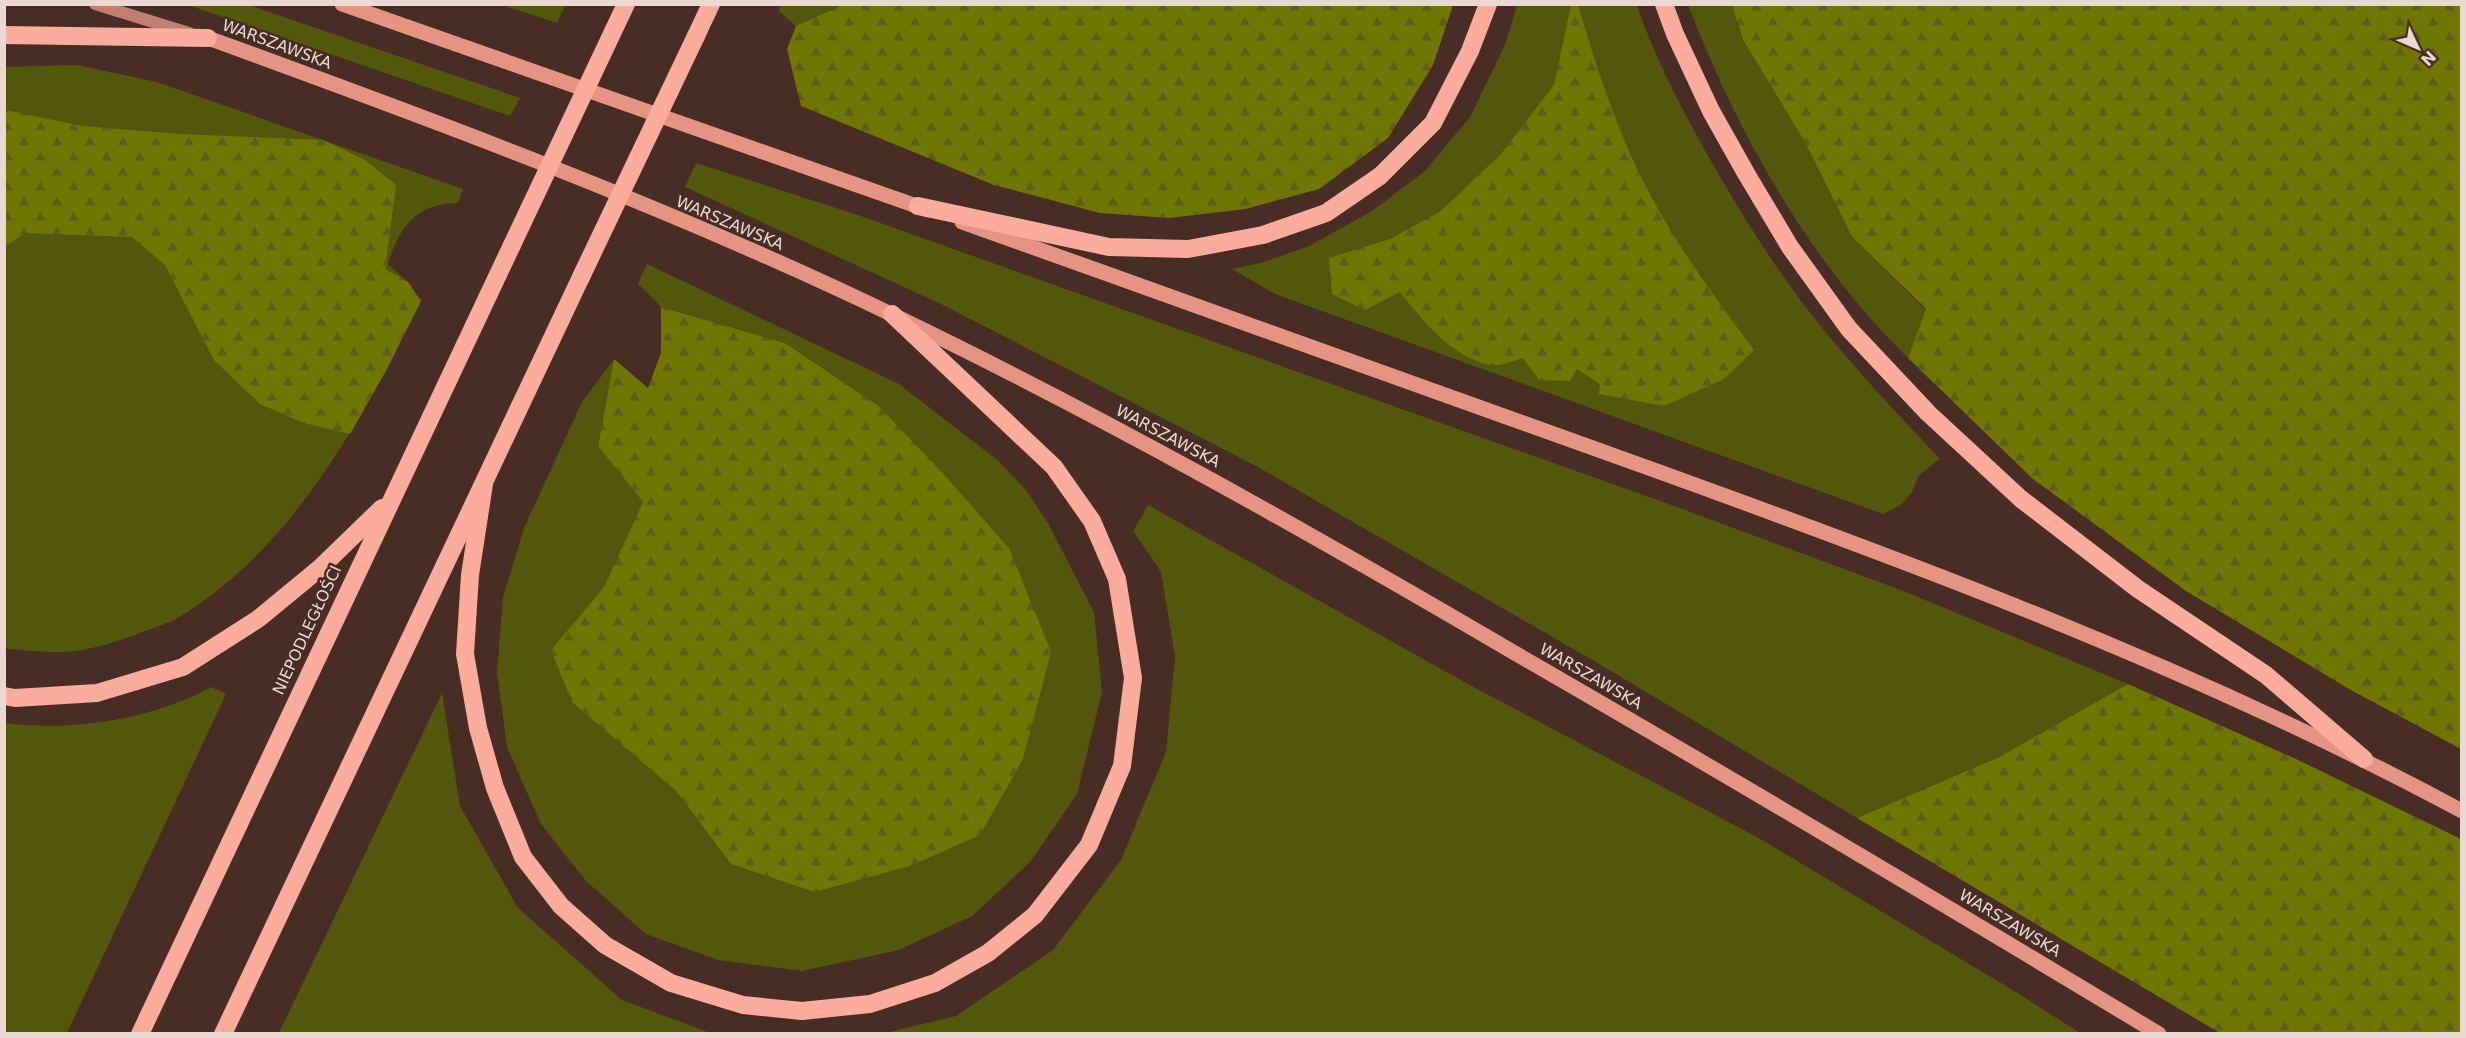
<svg xmlns="http://www.w3.org/2000/svg" width="2466" height="1038" font-family="'DejaVu Sans',sans-serif">
<style>
.grass{fill:#52570b}
.forest{fill:url(#forest-firs)}
.lines{fill:none;stroke-linecap:round;stroke-linejoin:round}
.secondary{stroke:#bf8072;stroke-width:12}
.primary{stroke:#e59483;stroke-width:15}
.motorway{stroke:#fbac9c;stroke-width:18}
.motorway-bridge{stroke:#fbac9c;stroke-width:18}
.labels{text-anchor:middle;dominant-baseline:central;stroke-width:5;stroke-linejoin:round;paint-order:stroke}
.street-label{font-size:16px;fill:#ead8d2;stroke:#472d23}
</style>
<defs>
<pattern id="forest-firs" width="22" height="20" patternUnits="userSpaceOnUse" patternTransform="scale(1.5)"><rect width="22" height="20" fill="#707602"/><path d="M5 1l3.5 6h-7zM16 11l3.5 6h-7z" fill="#5d5e1d"/></pattern>
</defs>
<rect width="100%" height="100%" fill="#472d23"/>
<g class="grass">
<polygon points="188,5 249,5 520,98 510,116"/>
<polygon points="502,5 565,4 565,5 557,23"/>
<polygon points="780,5 842,5 796,26 779,11"/>
<path d="M1517 5H1637C1653 53 1677 100 1702 145 1739 211 1779 276 1827 334 1863 377 1901 418 1940 459L1919 475 1912 492 1901 505 1883 514 1275 294 1232 269 1264 262 1309 246 1372 211 1425 171 1470 117 1505 45Z"/>
<path d="M1688 5H1732L1743 40 1806 144 1852 237 1926 310 1908 358C1808 260 1738 134 1688 5Z"/>
<path d="M77 65 157 82 463 189 458 203C417 203 399 227 388 264L408 282 421 301C363 417 295 546 181 616 170 623 155 627 143 632 119 641 90 651 64 652 46 653 27 650 9 649L5 648 4 67Z"/>
<polygon points="696,163 858,215 1677,507 1901,590 2128,684 1999,757 1857,818 1594,661 1256,466 941,304 685,187"/>
<polygon points="647,264 899,384 996,459 1026,490 1049,525 1094,612 1102,692 1077,794 1030,862 972,916 899,950 802,971 718,960 646,934 586,881 541,824 507,747 497,673 503,597 524,528 582,402 614,359 598,446 643,502 604,587 551,650 637,757 676,791 731,864 814,892 1009,548 941,471 880,407 785,343 661,307 638,284"/>
<polygon points="1148,505 1468,684 1757,837 2016,992 2080,1033 885,1033 956,1016 1053,950 1121,860 1166,752 1175,656 1161,572 1133,531"/>
<path d="M211 687 226 694 67 1033H5V723C70 732 154 719 211 687Z"/>
<polygon points="442,693 460,806 518,908 622,1000 710,1033 279,1033"/>
</g>
<g class="forest">
<polygon points="842,5 842,4 1453,5 1433,65 1388,138 1319,189 1245,209 1169,218 1100,213 994,185 801,106 787,49 796,26"/>
<path d="M1571 5H1578C1595 63 1614 122 1641 177 1671 238 1713 295 1754 350L1724 379 1664 406 1599 394 1600 384 1577 369 1570 381 1539 380 1523 358C1514 360 1500 367 1491 365 1451 357 1424 322 1400 292L1365 310 1332 294 1329 258 1390 239 1441 211 1501 154 1554 85Z"/>
<polygon points="1732,5 2461,5 2461,749 2349,689 2186,591 2033,479 1908,358 1926,309 1852,237 1806,144 1743,40"/>
<polygon points="10,111 82,126 180,134 323,140 365,160 396,185 385,269 408,282 421,301 387,369 350,434 304,423 260,404 214,360 165,265 132,237 26,233 5,246 4,112"/>
<polygon points="661,307 785,343 880,407 941,471 1009,548 1051,652 1023,759 980,835 910,866 814,892 731,864 676,791 572,702 551,650 604,587 643,502 598,446 614,359 648,388 661,353"/>
<polygon points="2128,684 2296,759 2461,839 2461,1033 2220,1033 1857,818 1999,757"/>
</g>
<g class="lines">
<polyline class="secondary" points="95,4 189,33"/>
<g class="primary">
<polyline points="342,4 928,210"/>
<path d="M208 38C439 122 671 208 893 315 1105 417 1310 533 1513 652 1730 777 1945 905 2159 1034"/>
<path d="M962 222C1181 300 1400 379 1618 457 1905 560 2192 666 2462 811"/>
</g>
<g class="motorway">
<polyline points="1664,4 1675,34 1711,111 1747,175 1790,247 1849,329 1928,413 2021,499 2138,589 2266,675 2364,759"/>
<polyline points="4,35 208,38"/>
<polyline points="696,36 711,4"/>
<polyline points="918,206 1109,247 1188,249 1263,235 1326,213 1380,176 1433,123 1470,51 1488,4"/>
<polyline points="484,484 470,575 465,654 478,728 495,788 523,857 561,906 605,945 671,983 743,1005 802,1011 870,1004 935,983 988,953 1035,915 1089,845 1122,766 1133,678 1117,579 1092,521 1054,467 892,314"/>
<polyline points="4,696 15,698 97,693 183,667 258,619 320,568 382,508"/>
<polyline points="140,1034 512,245"/>
<polyline points="223,1034 581,277"/>
</g>
<g class="motorway-bridge">
<polyline points="512,245 626,4"/>
<polyline points="581,277 696,36"/>
</g>
</g>
<g class="labels">
<g class="street-label">
<text transform="translate(277 44) rotate(20)">WARSZAWSKA</text>
<text transform="translate(730 223) rotate(23)">WARSZAWSKA</text>
<text transform="translate(1168 436) rotate(28)">WARSZAWSKA</text>
<text transform="translate(307 630) rotate(-65)">NIEPODLEGŁOŚCI</text>
<text transform="translate(1591 676) rotate(30)">WARSZAWSKA</text>
<text transform="translate(2010 923) rotate(31)">WARSZAWSKA</text>
</g>
</g>
<rect width="2466" height="1038" fill="none" stroke="#ead8d2" stroke-width="12"/>
<g transform="translate(2418 48) rotate(134)" stroke="#472d23" stroke-width="4.5" paint-order="stroke">
<path d="M0-4.5L10 22L0 15L-10 22Z" fill="#ead8d2"/>
<text y="-9" font-size="16" font-weight="bold" text-anchor="middle" fill="#ead8d2">N</text>
</g>
</svg>
